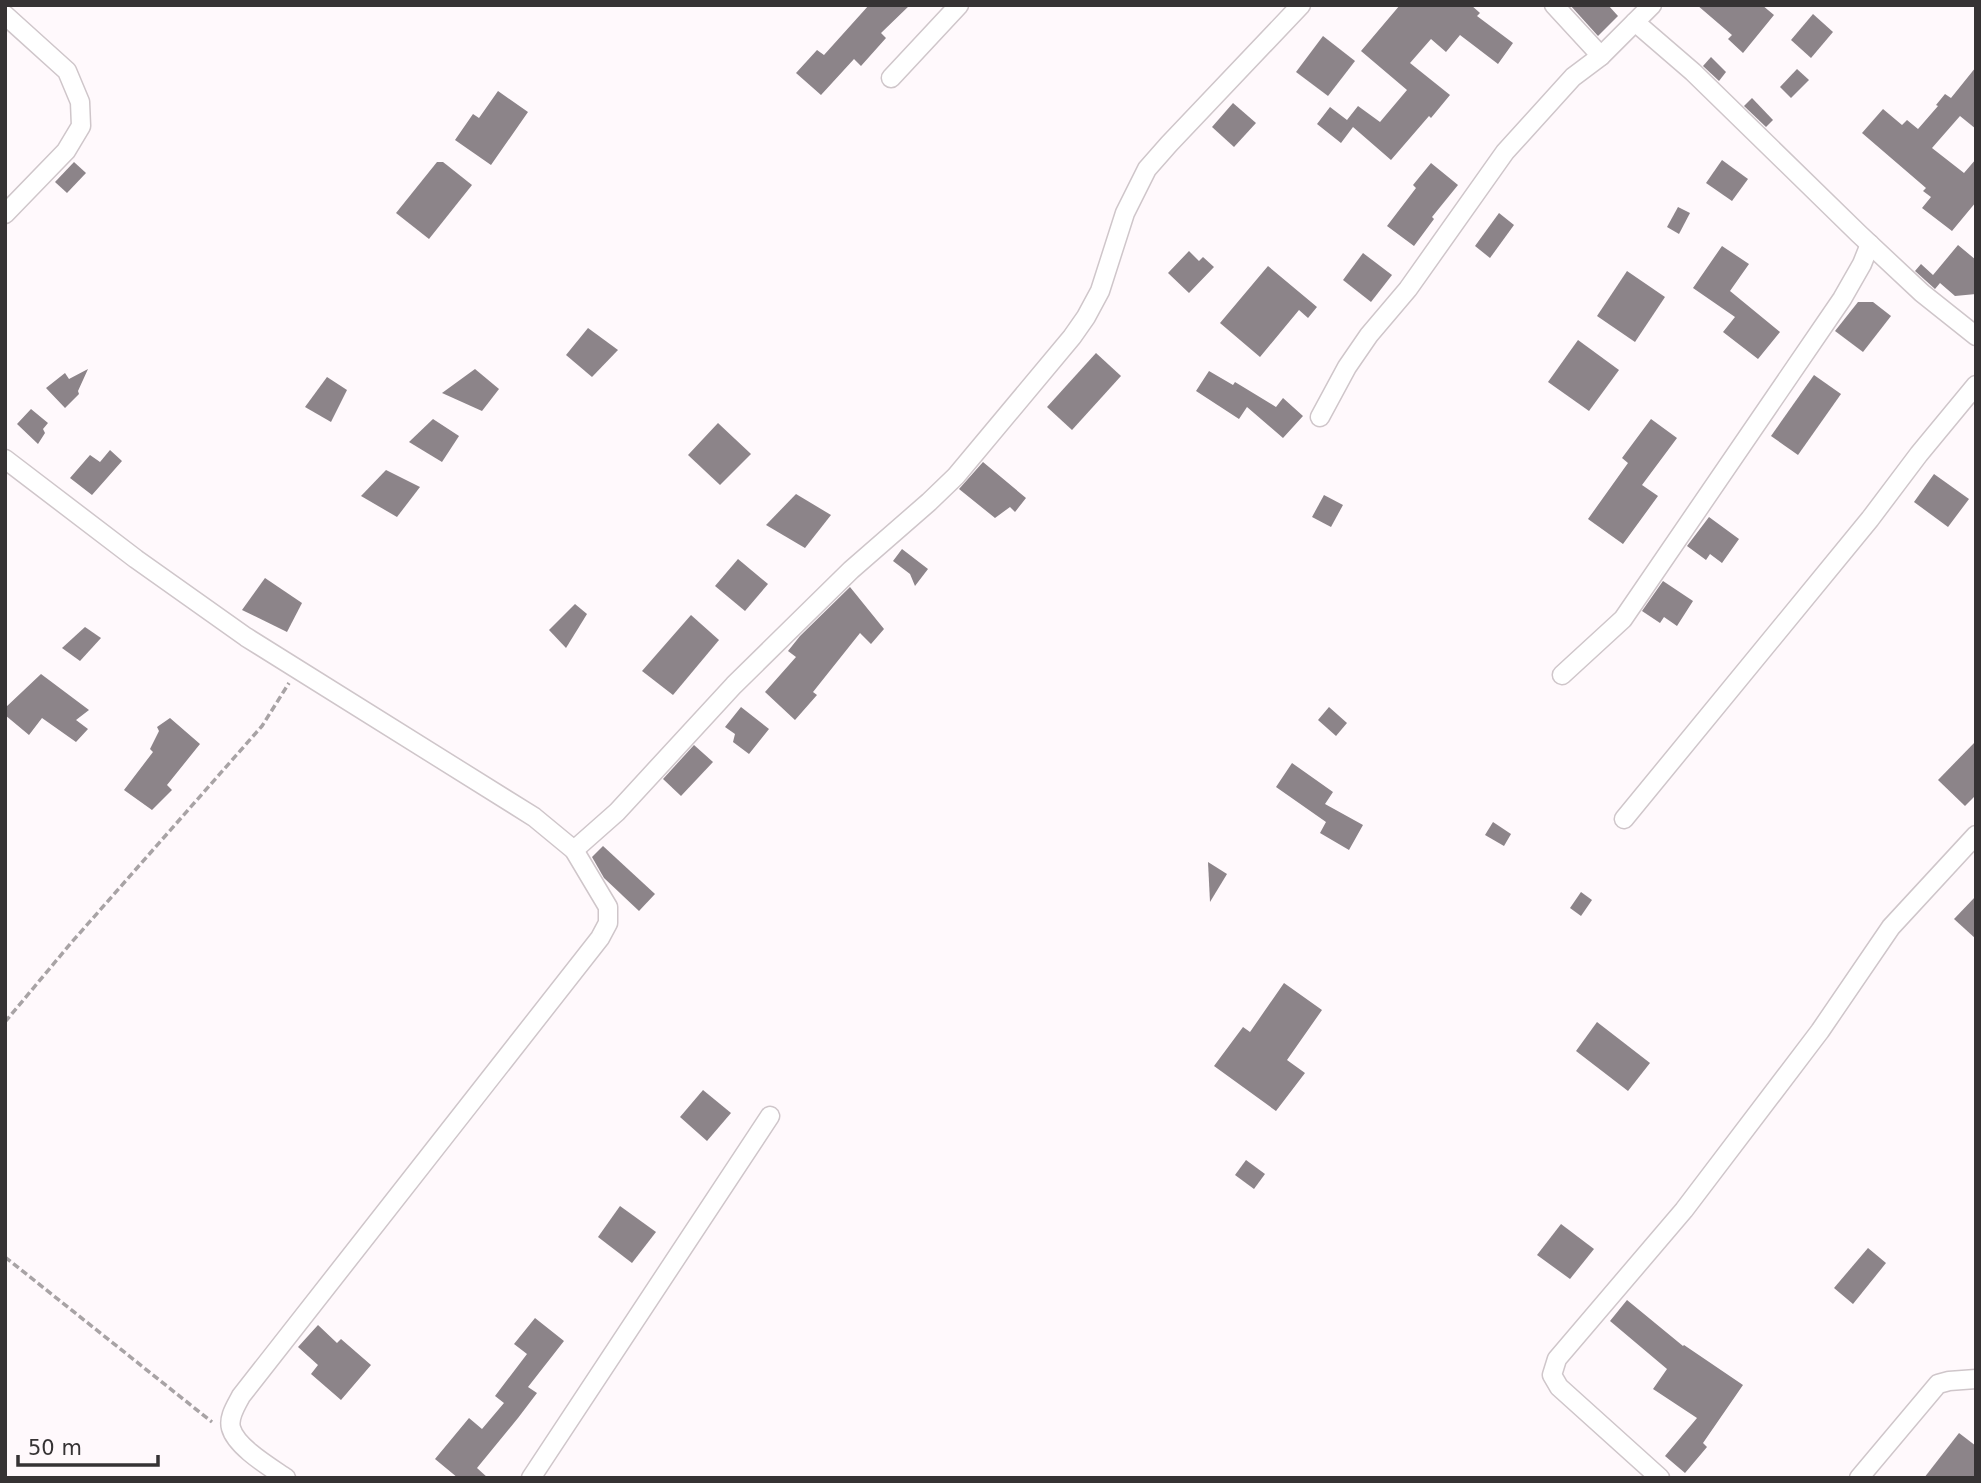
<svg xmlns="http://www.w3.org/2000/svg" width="1981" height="1483" font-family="'DejaVu Sans',sans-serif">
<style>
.building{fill:#8c8489}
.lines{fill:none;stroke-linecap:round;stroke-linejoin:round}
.minor-casing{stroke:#cfc6ca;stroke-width:21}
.path{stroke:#a8a3a5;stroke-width:3.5;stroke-dasharray:7 3.5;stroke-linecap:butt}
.minor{stroke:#fff;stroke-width:18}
</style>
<rect width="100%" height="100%" fill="#fff9fc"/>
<g class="building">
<polygon points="869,5 910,5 881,33 886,38 861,66 854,59 821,95 796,73 817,50 824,55"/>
<polygon points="1400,5 1471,5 1480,13 1477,16 1513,43 1498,64 1460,35 1446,52 1431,39 1410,63 1450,95 1431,118 1429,116 1391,160 1353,127 1341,143 1317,124 1330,107 1347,120 1358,106 1380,122 1407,90 1361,51"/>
<polygon points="1570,5 1608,5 1618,16 1598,36"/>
<polygon points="1697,5 1762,5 1774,15 1743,53 1728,39 1732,35"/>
<polygon points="1813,14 1833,32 1811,58 1791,40"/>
<polygon points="1323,36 1355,61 1328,96 1296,72"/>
<polygon points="1711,57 1726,72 1719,81 1703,66"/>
<polygon points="1976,67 1976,129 1960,116 1932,148 1964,173 1976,159 1976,202 1952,231 1922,208 1931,197 1923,191 1926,188 1862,133 1883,109 1902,125 1907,120 1918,129 1938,106 1936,105 1945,94 1951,98"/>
<polygon points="1797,69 1809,80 1791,98 1780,87"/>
<polygon points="498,91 528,112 491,165 455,140 473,114 479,118"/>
<polygon points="1752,98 1773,120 1766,127 1744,106"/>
<polygon points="1233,103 1256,123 1234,147 1212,127"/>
<polygon points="1722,160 1748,179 1732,201 1706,183"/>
<polygon points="74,162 86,173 67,193 55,182"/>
<polygon points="437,162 443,162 472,185 429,239 396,213"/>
<polygon points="1431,163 1458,185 1432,217 1434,219 1414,246 1387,226 1416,188 1413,185"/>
<polygon points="1678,207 1690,213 1679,234 1667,227"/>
<polygon points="1499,213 1514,225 1490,258 1475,246"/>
<polygon points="1958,245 1976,260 1976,294 1955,296 1940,283 1935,289 1915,271 1921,264 1933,275"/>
<polygon points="1722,246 1749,264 1730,291 1780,332 1758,359 1723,332 1735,317 1693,288"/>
<polygon points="1189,251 1199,261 1203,257 1214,267 1189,293 1168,273"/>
<polygon points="1363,253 1392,275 1371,302 1343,280"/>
<polygon points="1268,266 1317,307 1308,318 1299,310 1260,357 1220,323"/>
<polygon points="1627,271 1665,297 1635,342 1597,316"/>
<polygon points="1858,302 1873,302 1891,316 1863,352 1835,331"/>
<polygon points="588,328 618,350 592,377 566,355"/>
<polygon points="1578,340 1619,370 1589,411 1548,382"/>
<polygon points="1096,353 1121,376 1072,430 1047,407"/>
<polygon points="88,369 78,391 79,394 65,408 46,388 65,373 69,379"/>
<polygon points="475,369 499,389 482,411 442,393"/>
<polygon points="1209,371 1233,385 1235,382 1276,407 1283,398 1303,416 1283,438 1247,407 1239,419 1196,391"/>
<polygon points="1814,375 1841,394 1798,455 1771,436"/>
<polygon points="327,377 347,390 331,422 305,407"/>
<polygon points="31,409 48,423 43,429 45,433 38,444 17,424"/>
<polygon points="433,419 459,436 442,462 409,442"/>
<polygon points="1651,419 1677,438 1642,485 1658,496 1623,544 1588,519 1628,463 1622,458"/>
<polygon points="718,423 751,454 720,485 688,455"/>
<polygon points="110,450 122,461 92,495 70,478 90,455 100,462"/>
<polygon points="983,462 1026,498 1015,512 1010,507 995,518 959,489"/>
<polygon points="386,470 420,487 397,517 361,496"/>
<polygon points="1934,474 1969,499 1948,527 1914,502"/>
<polygon points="796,494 831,515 805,548 766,525"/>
<polygon points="1324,495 1343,505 1331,527 1312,517"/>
<polygon points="1709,517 1739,539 1722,563 1710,554 1706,560 1687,546"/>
<polygon points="902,549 928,569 915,586 910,574 893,561"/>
<polygon points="738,559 768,584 745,611 715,586"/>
<polygon points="265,578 302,603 287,632 242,610"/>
<polygon points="1663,581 1693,601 1677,626 1664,617 1660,623 1642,611"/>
<polygon points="850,587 884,629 871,644 860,633 813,692 817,695 795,720 765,692 796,657 788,651 800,636"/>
<polygon points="575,604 587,614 566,648 549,630"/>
<polygon points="691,615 719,640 673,695 642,671"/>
<polygon points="85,627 101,638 80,661 62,648"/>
<polygon points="41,674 89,710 76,720 88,729 76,742 42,718 29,735 5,715 5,708"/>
<polygon points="741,707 769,729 749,754 733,742 735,734 725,727"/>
<polygon points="1329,707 1347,723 1336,736 1318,720"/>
<polygon points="170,718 200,744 167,785 172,790 152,810 124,790 153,752 150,749 159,731 157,727"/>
<polygon points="1976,741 1976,795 1965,806 1938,780"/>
<polygon points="694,745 713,762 681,796 663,779"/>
<polygon points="1292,763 1333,792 1325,804 1363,825 1349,850 1320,833 1326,822 1276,787"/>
<polygon points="1493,822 1511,834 1504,846 1485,835"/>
<polygon points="603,846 655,894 639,911 604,878 592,857"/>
<polygon points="1208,862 1227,874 1210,902"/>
<polygon points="1581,892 1592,900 1581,916 1570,908"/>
<polygon points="1976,896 1976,939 1954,919"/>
<polygon points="1284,983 1322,1010 1287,1060 1305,1073 1276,1111 1214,1066 1243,1027 1250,1032"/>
<polygon points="1597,1022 1650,1063 1628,1091 1576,1051"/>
<polygon points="703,1090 731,1113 707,1141 680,1117"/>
<polygon points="1246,1160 1265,1174 1254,1189 1235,1175"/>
<polygon points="620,1206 656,1232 632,1263 598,1237"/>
<polygon points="1561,1224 1594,1249 1570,1279 1537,1255"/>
<polygon points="1868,1248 1886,1263 1853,1304 1834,1288"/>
<polygon points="1627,1300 1683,1346 1684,1345 1743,1385 1703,1443 1707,1447 1685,1473 1665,1456 1697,1418 1653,1389 1667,1369 1610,1321"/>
<polygon points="535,1318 564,1341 528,1387 537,1393 518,1418 477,1468 488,1478 458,1478 435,1459 469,1418 482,1429 504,1403 495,1396 527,1354 514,1344"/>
<polygon points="318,1325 337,1343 341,1339 371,1365 341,1400 311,1374 318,1365 298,1347"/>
<polygon points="1959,1433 1976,1446 1976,1478 1924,1478"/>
</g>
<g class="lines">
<defs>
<g id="minor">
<polyline points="1554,5 1601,56"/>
<polyline points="5,15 67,71 80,102 81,126 66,151 5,214"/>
<polyline points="1635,22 1693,72 1859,234 1922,293 1976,336"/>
<polyline points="891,78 959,5"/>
<polyline points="1320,417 1347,367 1369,335 1408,289 1505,152 1573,77 1601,56 1652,5"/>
<path d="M5 459 136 559 246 637 534 817 574 850 608 907V923L600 938 241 1396C236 1406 228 1417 231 1428 236 1447 270 1467 286 1478"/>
<polyline points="1562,675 1623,619 1842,299 1862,264 1870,244"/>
<polyline points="1624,819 1870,519 1919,454 1976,385"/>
<polyline points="574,850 617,812 734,685 851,570 929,502 956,476 1072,337 1086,317 1100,291 1125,213 1147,169 1169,144 1301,5"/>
<polyline points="531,1478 770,1116"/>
<polyline points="1660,1478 1559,1387 1552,1375 1557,1359 1684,1210 1820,1031 1891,927 1976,835"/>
<polyline points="1859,1478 1938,1384 1949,1381 1976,1379"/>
</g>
</defs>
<use href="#minor" class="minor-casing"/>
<g class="path">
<polyline points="5,1022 71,943 262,726 289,683"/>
<polyline points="5,1257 212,1422"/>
</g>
<use href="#minor" class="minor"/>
</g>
<rect width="1981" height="1483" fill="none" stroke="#363334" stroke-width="14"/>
<path d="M18 1455v10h140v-10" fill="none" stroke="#363334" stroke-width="3.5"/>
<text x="28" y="1455" font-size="21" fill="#363334" stroke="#fff9fc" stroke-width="5" paint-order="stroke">50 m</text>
</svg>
